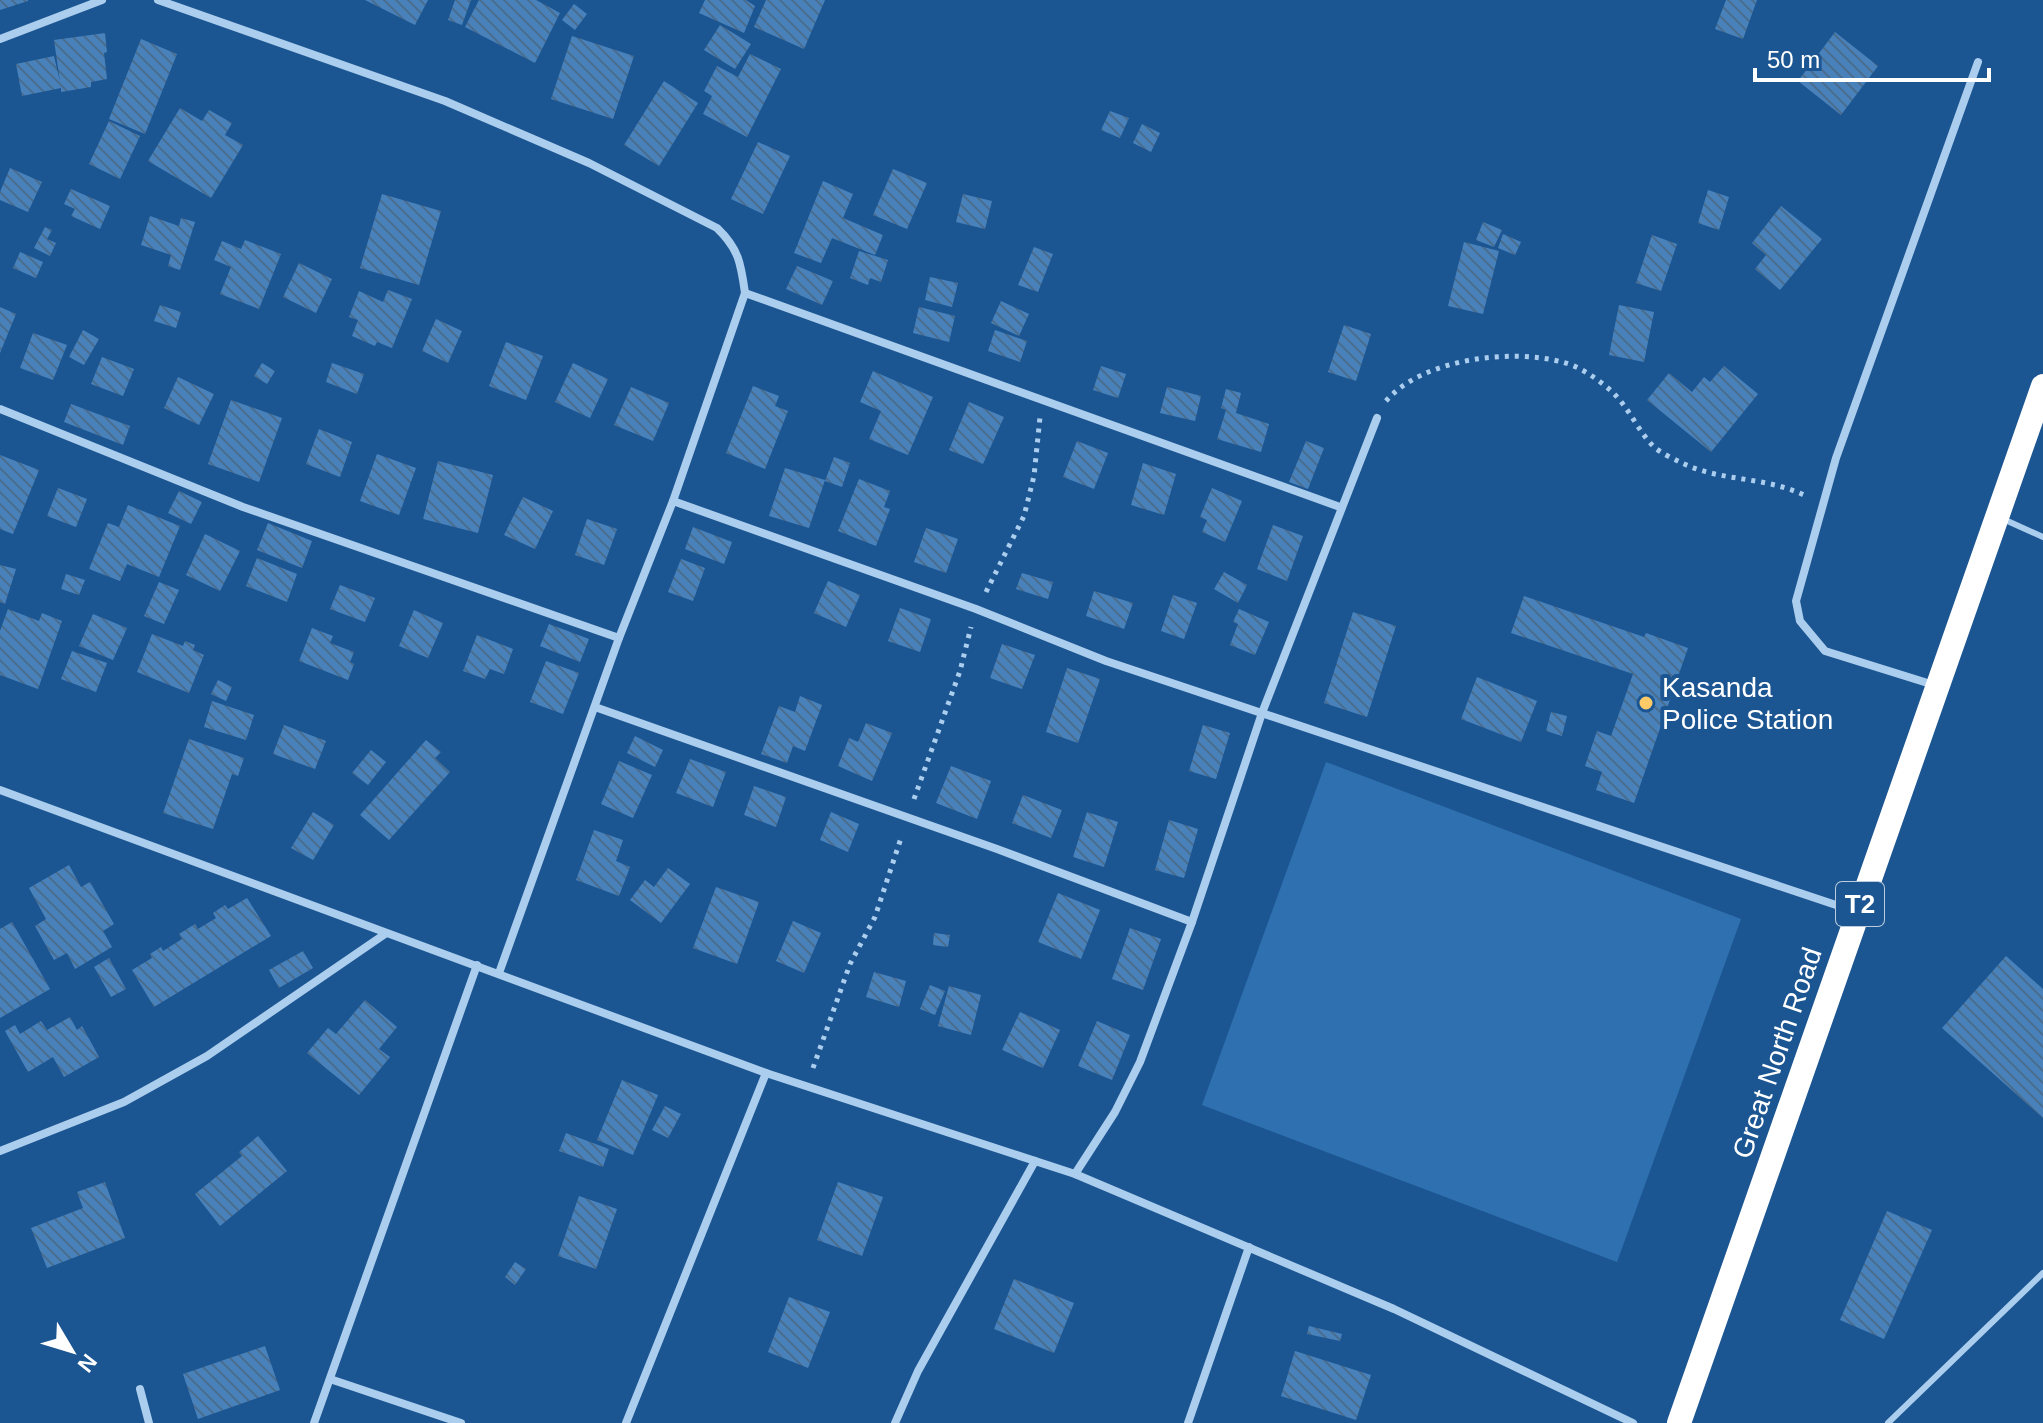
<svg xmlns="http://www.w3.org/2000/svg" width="2043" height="1423" font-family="Arial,sans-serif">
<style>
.park{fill:#2f71b0}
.building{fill:url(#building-back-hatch)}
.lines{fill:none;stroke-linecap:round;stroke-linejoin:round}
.path{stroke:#acceee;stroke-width:5;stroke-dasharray:4 6;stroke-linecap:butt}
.lane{stroke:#acceee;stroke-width:6}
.street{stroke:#acceee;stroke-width:8}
.highway{stroke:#fff;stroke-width:24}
.poi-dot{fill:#ffcb69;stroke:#1c5692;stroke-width:3}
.labels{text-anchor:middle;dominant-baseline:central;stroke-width:8;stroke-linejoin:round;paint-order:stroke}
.shield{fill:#1c5692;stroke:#bbccde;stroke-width:2}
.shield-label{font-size:26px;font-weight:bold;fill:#fff}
.poi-label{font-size:28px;fill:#fff;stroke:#1c5692;text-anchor:start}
.street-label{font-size:28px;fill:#fff;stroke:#1c5692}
</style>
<defs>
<pattern id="building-back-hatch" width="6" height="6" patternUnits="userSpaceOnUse" patternTransform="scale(2)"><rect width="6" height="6" fill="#4982ba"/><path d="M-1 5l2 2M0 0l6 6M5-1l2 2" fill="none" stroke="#4a6c8e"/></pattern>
</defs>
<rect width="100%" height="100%" fill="#1c5692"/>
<polygon class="park" points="1326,762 1741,919 1617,1262 1202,1105"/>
<g class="building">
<polygon points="0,0 28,0 28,1 0,10"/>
<polygon points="365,0 428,0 415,25"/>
<polygon points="455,0 471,0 462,25 448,20"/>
<polygon points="479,0 536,0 560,13 535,63 465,27"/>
<polygon points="705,0 746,0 755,6 744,33 699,13"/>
<polygon points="766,0 825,0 804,49 754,27"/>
<polygon points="1726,0 1757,0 1743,39 1715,29"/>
<polygon points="574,4 587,14 575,30 562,20"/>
<polygon points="720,25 751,44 735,69 704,50"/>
<polygon points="1835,32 1878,66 1841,115 1798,81"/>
<polygon points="105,33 107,52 104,53 107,79 91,82 91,87 61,92 61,88 22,96 16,64 54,56 60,82 54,40"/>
<polygon points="572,36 634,56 613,119 551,99"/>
<polygon points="141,39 177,54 145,134 109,119"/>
<polygon points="750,54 781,69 747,137 703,114 712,96 704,91 717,66 738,77"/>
<polygon points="664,81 698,103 659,166 624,145"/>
<polygon points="180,108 202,121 209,110 232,123 225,135 243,145 211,198 148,161"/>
<polygon points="1110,111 1129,118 1120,138 1101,130"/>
<polygon points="109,121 140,136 120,179 89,164"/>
<polygon points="1142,124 1160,133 1151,152 1133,143"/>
<polygon points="758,142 790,156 763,214 731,199"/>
<polygon points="10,168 42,182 28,212 0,200 0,192"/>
<polygon points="893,169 927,183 907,229 873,215"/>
<polygon points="823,181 853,194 843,218 883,235 875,255 832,238 821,263 794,253"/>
<polygon points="71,189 110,206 100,229 71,216 75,209 64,204"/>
<polygon points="1708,190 1729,197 1719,230 1698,223"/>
<polygon points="382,194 441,211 419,285 360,268"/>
<polygon points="963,194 992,201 985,229 956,222"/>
<polygon points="1781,206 1822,239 1780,290 1755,269 1766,255 1752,243"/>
<polygon points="150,216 179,226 181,218 195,222 180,270 168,266 171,255 141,245"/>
<polygon points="1483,222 1502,230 1494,247 1476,240"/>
<polygon points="45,227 52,230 47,239 56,243 50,256 34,248"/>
<polygon points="1503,234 1521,242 1515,255 1498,248"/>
<polygon points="1652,235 1677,244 1661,291 1636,283"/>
<polygon points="245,240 281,254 259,309 220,294 231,267 214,260 222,241 241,249"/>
<polygon points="1464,242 1499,251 1483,314 1448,306"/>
<polygon points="1034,247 1053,254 1038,292 1018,285"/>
<polygon points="859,251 888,260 881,282 870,278 868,285 850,278"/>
<polygon points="20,252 43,262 36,278 13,268"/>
<polygon points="299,263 332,279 316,313 283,297"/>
<polygon points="797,266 833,281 822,305 786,289"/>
<polygon points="930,277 958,283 952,307 925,300"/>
<polygon points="388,290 412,299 392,348 377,342 375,346 352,336 358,320 349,317 359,291 383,302"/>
<polygon points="1001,301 1029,314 1019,336 991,323"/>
<polygon points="160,305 181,312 176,328 154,321"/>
<polygon points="1619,305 1654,312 1644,362 1609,355"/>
<polygon points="0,307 16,314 0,353"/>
<polygon points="919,307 955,316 949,342 913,333"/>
<polygon points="436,319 462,331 448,363 422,351"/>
<polygon points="1344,325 1371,334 1356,381 1328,372"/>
<polygon points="83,330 99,339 84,365 69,357"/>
<polygon points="995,330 1027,341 1020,362 988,351"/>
<polygon points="33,333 67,345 53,380 20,368"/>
<polygon points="506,342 543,356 526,400 489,386"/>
<polygon points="102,357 134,369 123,396 91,384"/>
<polygon points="262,363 275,371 267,384 254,376"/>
<polygon points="332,363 364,374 357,394 326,382"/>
<polygon points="573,363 608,379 590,418 555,402"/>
<polygon points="1101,366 1126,374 1118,398 1093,390"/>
<polygon points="1724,366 1758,394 1711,452 1647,400 1669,373 1692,392 1704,377 1710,382"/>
<polygon points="873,371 933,397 908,455 869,439 881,411 860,402"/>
<polygon points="178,377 214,394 199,425 164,408"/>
<polygon points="753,386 779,396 775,406 788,411 765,469 726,453"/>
<polygon points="631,387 669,403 653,441 614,425"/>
<polygon points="1167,387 1201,396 1195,421 1160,413"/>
<polygon points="1226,389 1241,393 1236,413 1269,424 1261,452 1217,439 1226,410 1221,408"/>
<polygon points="231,400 282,418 259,482 208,464"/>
<polygon points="969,402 1004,417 983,464 949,450"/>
<polygon points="71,404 130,426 123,445 64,422"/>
<polygon points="319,429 352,442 340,477 306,464"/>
<polygon points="1077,441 1108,453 1094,489 1063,477"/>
<polygon points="1306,441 1324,448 1308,489 1289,482"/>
<polygon points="377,454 416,468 399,515 360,501"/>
<polygon points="0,455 39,470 13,534 0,529"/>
<polygon points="834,457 850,463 842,487 825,481"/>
<polygon points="438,461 493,475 478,533 423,519"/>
<polygon points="1143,463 1176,474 1164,515 1131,505"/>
<polygon points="785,468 825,480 809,528 769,516"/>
<polygon points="859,479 890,491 884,507 890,509 876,546 838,531"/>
<polygon points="58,488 87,499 76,527 47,516"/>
<polygon points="1212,488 1242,501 1225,542 1202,532 1207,520 1200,517"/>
<polygon points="179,491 202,502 191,524 168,513"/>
<polygon points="523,497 553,511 535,549 504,535"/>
<polygon points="128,505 180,526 159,577 127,564 120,581 89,569 108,523 119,527"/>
<polygon points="587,519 617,529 604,565 575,555"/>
<polygon points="268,523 312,541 302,568 257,550"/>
<polygon points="1273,525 1303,536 1287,581 1257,569"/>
<polygon points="693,527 732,542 724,564 685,549"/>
<polygon points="926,528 958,539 946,573 914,562"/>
<polygon points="205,534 240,551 220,591 186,575"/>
<polygon points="257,558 297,574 287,602 246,586"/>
<polygon points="681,559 705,568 693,601 668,592"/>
<polygon points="0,565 16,569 5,604 0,602"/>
<polygon points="1224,572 1247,585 1238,603 1214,589"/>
<polygon points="1022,573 1053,582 1048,599 1016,589"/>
<polygon points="66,574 85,580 79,595 61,589"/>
<polygon points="828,581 860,595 846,627 814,613"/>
<polygon points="159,582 179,590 164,624 144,616"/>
<polygon points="340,585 375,598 365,622 330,609"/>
<polygon points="1094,591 1133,603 1124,629 1086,616"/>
<polygon points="1173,595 1197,603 1184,639 1161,631"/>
<polygon points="1524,596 1644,637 1646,633 1688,648 1634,803 1596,790 1602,772 1585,766 1597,731 1611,736 1633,674 1511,633"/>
<polygon points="900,608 931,619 920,652 888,641"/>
<polygon points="8,609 39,621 42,613 62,621 38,689 0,675 0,631"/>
<polygon points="1239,609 1269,622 1255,655 1230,645 1238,624 1233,622"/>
<polygon points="414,610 443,623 428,658 399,646"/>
<polygon points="1353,612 1396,626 1367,717 1324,703"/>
<polygon points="93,614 127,628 113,660 79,646"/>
<polygon points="549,624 589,639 580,662 540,646"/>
<polygon points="312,628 333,636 330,643 354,652 350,662 354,664 348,680 299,661"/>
<polygon points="152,634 183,646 185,641 195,645 193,650 204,655 189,693 137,672"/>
<polygon points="477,635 513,649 504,674 490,669 485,679 463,671"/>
<polygon points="1002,644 1035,655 1022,689 990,678"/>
<polygon points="72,651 107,663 96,692 61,679"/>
<polygon points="546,661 579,673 563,714 530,702"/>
<polygon points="1067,668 1100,679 1078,743 1046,732"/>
<polygon points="1477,677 1537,701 1521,742 1461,719"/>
<polygon points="218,680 232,687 226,701 211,694"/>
<polygon points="800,696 822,705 805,751 793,746 787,763 761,754 779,706 795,712"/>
<polygon points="212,701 254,715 246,740 204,727"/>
<polygon points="1551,712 1567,716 1562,736 1546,731"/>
<polygon points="866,723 892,733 872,781 838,766 849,738 858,742"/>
<polygon points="284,725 326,741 315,769 273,754"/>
<polygon points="1203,725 1230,733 1216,779 1189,771"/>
<polygon points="635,736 663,750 655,767 627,753"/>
<polygon points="189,739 244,758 238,776 232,774 213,829 163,813"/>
<polygon points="426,740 441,752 435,758 450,772 389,840 360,815"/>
<polygon points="371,750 386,762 368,785 352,773"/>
<polygon points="690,759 726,772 713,807 676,793"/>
<polygon points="619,761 652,775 633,818 601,804"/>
<polygon points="951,766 991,781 977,819 936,803"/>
<polygon points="754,786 786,797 776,827 744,815"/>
<polygon points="1023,795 1062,810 1051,838 1012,823"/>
<polygon points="313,812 334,825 313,860 291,848"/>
<polygon points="831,812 859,824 848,852 820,840"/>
<polygon points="1087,812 1118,822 1104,867 1073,857"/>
<polygon points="1169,820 1198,829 1184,878 1155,870"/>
<polygon points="594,830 623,840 616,861 630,867 619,896 576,880"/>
<polygon points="69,865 81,887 90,882 114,924 103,931 112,947 75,969 67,953 54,960 35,926 46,919 29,888"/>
<polygon points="668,868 690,884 661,923 630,900 645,880 654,887"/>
<polygon points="716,887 759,902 737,964 693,948"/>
<polygon points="1058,893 1100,910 1081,959 1038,942"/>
<polygon points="247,898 271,936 154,1007 132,970 152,958 150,954 161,947 163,951 182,939 179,934 195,924 198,929 216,918 213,913 225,905 228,909"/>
<polygon points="793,921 821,933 804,973 776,961"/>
<polygon points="12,922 50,989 0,1018 0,929"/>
<polygon points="1130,928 1161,939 1143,990 1112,979"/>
<polygon points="934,933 950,935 948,947 933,945"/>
<polygon points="303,951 313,968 279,988 269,970"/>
<polygon points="2006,956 2043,989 2043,1118 1942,1028"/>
<polygon points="109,958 126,989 111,997 94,967"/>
<polygon points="874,972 906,981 899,1007 866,997"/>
<polygon points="930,985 945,991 935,1015 920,1009"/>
<polygon points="949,986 981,995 971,1035 938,1026"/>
<polygon points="365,1000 397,1027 379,1049 390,1057 359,1095 307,1053 328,1028 336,1034"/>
<polygon points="1020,1012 1060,1030 1043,1068 1002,1050"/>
<polygon points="70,1017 77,1030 82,1026 99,1057 64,1077 53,1057 28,1072 5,1031 15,1025 20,1034 41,1021 47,1030"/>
<polygon points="1097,1021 1130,1035 1112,1080 1078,1066"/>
<polygon points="622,1080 658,1095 633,1155 597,1140"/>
<polygon points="665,1106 681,1114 668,1138 652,1130"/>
<polygon points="566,1133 609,1149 603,1167 559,1151"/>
<polygon points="258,1136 287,1171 220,1226 195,1194 242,1156 239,1152"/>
<polygon points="105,1182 125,1238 47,1268 31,1228 83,1208 77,1192"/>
<polygon points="838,1182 883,1197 862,1256 817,1240"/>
<polygon points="579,1196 617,1209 596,1269 558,1256"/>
<polygon points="1887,1211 1932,1230 1884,1339 1840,1320"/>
<polygon points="515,1262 526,1269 515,1285 505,1277"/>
<polygon points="1014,1279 1074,1303 1054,1353 994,1329"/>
<polygon points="789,1297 830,1312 808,1368 768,1352"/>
<polygon points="1309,1326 1342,1334 1340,1341 1307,1334"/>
<polygon points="265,1346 280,1390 198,1419 183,1374"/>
<polygon points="1295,1351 1371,1375 1356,1420 1281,1396"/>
</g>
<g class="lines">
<g class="path">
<path d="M1386 401C1422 359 1510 348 1562 362 1579 366 1596 378 1609 389 1628 405 1637 430 1654 447 1661 453 1672 458 1680 462 1722 483 1765 475 1808 497"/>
<polyline points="986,592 1024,516 1034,476 1040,417"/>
<polyline points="914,799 960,671 971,627"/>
<polyline points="813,1068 850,964 875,917 902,835"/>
</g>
<g class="lane">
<polyline points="2003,519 2043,537"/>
<polyline points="1888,1423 2043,1273"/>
</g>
<g class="street">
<path d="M158 0 445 101 589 163 717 228C739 249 741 264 745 293L673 501 619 638"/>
<polyline points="0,39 102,0"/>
<polyline points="745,293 1340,507"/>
<polyline points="0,409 243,507 619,638 499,973"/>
<polyline points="673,501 976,609 1106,661 1857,912"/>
<polyline points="1934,685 1825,651 1800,621 1796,601 1836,458 1978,62"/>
<polyline points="595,707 997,849 1192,922"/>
<polyline points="0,790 766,1073 1075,1174 1394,1309 1633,1423"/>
<polyline points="0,1151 124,1102 207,1056 385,934"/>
<polyline points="1075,1174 1115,1112 1140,1062 1192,922 1262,713 1377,418"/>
<polyline points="330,1379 461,1423"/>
<polyline points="140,1389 149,1423"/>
<polyline points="314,1423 477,965"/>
<polyline points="626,1423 766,1073"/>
<polyline points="895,1423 918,1371 1035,1161"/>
<polyline points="1188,1423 1249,1247"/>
</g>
<polyline class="highway" points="1679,1423 2043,386"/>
</g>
<circle class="poi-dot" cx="1646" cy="703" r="8"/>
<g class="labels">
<rect class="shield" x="1836" y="882" width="48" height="44" rx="6"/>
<g class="shield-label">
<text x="1860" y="904">T2</text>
</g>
<g class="poi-label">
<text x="1662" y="687">Kasanda<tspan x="1662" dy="32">Police Station</tspan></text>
</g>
<g class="street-label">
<text transform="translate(1777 1053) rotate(-71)">Great North Road</text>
</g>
</g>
<g transform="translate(72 1351) rotate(128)" stroke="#1c5692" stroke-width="6" paint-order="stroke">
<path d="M0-6L14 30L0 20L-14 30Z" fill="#ffffff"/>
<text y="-12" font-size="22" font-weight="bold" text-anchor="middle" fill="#ffffff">N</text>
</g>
<path d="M1755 68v12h234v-12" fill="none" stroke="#ffffff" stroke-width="4"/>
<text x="1767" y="68" font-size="24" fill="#ffffff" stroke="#1c5692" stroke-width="6" paint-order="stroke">50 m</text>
</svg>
